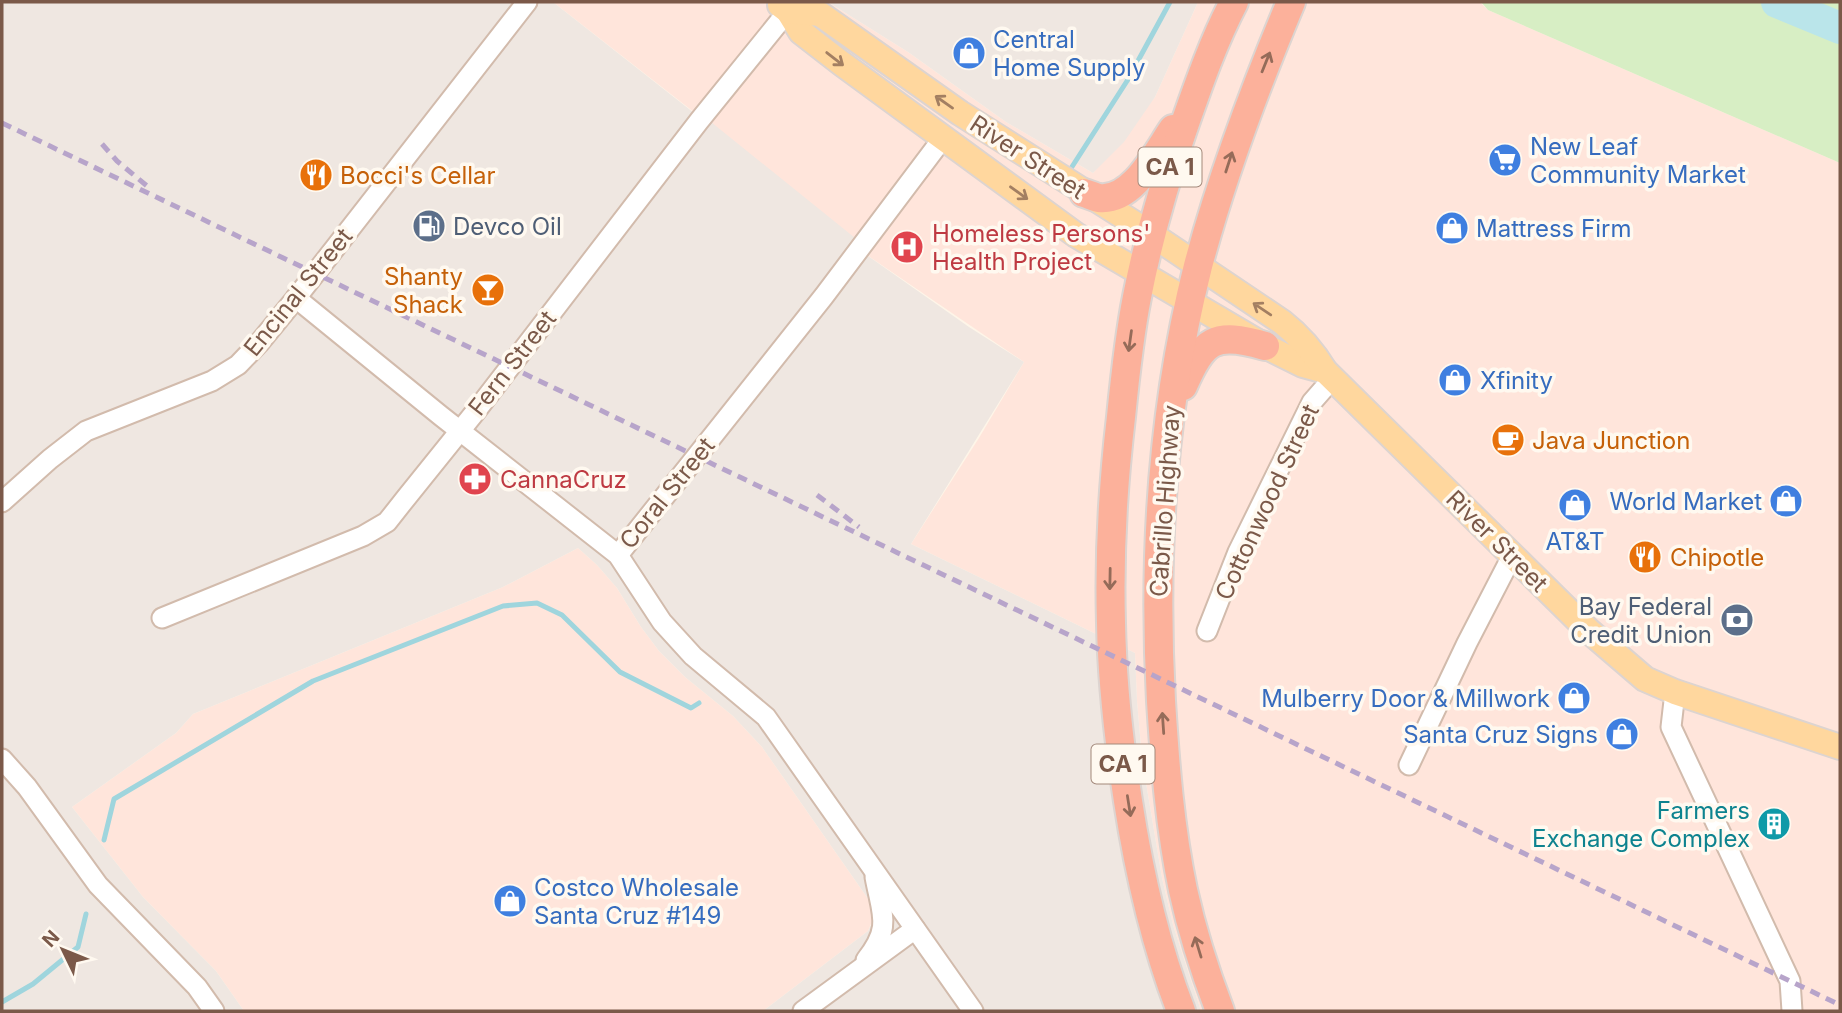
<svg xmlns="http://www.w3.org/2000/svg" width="1842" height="1013" font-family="Inter,sans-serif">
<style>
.commercial{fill:#ffe5db}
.industrial{fill:#efe7e1}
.green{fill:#d7eec4}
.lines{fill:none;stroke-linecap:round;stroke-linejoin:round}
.stream{stroke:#9fd5dd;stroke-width:5}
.river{stroke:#bae5ea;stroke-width:32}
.minor-casing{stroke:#d2bbac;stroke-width:23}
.major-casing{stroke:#ddd4d0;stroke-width:28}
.highway-casing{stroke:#ddd4d0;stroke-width:32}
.minor{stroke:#fff;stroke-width:19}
.major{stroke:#ffd79e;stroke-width:24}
.highway{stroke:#fcb19b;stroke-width:28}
.rail{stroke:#b7a4ca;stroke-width:5;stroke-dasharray:10 7;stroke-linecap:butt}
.oneway{stroke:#a37f62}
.oneway2{stroke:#956b59}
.labels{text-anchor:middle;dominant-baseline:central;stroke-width:7;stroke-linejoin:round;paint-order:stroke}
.shield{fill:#fff9f0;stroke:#a3897b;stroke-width:2}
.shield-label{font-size:23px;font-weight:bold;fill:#7b5949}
.shop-label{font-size:24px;fill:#366cbe;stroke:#fff9f0;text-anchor:start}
.street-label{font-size:24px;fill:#7b5949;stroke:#fff9f0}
.food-label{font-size:24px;fill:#c56008;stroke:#fff9f0;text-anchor:start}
.service-label{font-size:24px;fill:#4e5e75;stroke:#fff9f0;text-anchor:start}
.health-label{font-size:24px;fill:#be3a42;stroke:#fff9f0;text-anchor:start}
.culture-label{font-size:24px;fill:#0d838f;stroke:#fff9f0;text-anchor:end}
</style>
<rect width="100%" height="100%" fill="#fef5e8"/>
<g class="commercial">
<polygon points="553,2 828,2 908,52 1006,122 1093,173 1155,97 1198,2 1480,2 1488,10 1840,163 1840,1011 1201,1011 1173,925 1162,878 1142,759 1137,701 1135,653 911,544 979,438 1024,362 861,251 704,120"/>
<polygon points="578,548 597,565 617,588 641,627 659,651 685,677 733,716 762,747 871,903 873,919 868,931 763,1011 244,1011 216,971 143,897 72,807 176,733 193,714 503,587"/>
</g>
<g class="industrial">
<polygon points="2,2 553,2 703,120 706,118 865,246 861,251 969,327 1024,362 911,544 1135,653 1137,701 1142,759 1162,878 1173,925 1201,1011 763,1011 868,931 872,923 874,915 871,903 762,747 733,716 685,677 659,651 641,627 617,588 597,565 578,548 503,587 193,714 176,733 72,807 143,897 216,971 244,1011 2,1011"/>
<polygon points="828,2 1198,2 1155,97 1124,142 1093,173 1006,122 908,52"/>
</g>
<polygon class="green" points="1481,2 1840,2 1840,163 1488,10"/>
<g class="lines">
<g class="stream">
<polyline points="1068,173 1127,81 1170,2"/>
<polyline points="104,840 114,799 313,681 503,606 537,603 562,615 620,672 691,708 699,703"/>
<polyline points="2,1002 33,984 78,947 86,914"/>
</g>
<polyline class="river" points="1777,2 1840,28"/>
<defs>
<g id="minor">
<polyline points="296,298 441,416 618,555 662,622 693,656 766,717 973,1011"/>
<polyline points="2,502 50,459 86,431 212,381 238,365 260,342 296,298 527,2"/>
<polyline points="618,555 824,296 943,138"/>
<polyline points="162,618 363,536 387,522 406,498 476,411 699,121 788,11"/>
<polyline points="1207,631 1238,552 1312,402 1333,378"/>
<polyline points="1675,692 1671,727 1790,981 1792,1011"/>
<polyline points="2,759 27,787 98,885 197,987 214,1011"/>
<polyline points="1409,765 1467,643 1512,556"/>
<path d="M866 960C892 927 882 915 875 877"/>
<polyline points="803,1011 915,929"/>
</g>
<g id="major">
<polyline points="780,5 788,11 801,32 841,63 1076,235 1265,346 1303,365 1325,371"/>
<path d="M788 11 820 14 960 113 1151 234 1282 322C1300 336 1313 351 1325 371L1589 631 1645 679 1675 692 1840 747"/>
</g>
<g id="highway">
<path d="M1084 193C1088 194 1094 197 1099 198 1133 202 1157 152 1173 129"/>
<path d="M1183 386C1203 340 1214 331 1265 346"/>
<path d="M1181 1011C1155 944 1139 873 1128 801 1119 742 1112 683 1111 623 1109 554 1113 485 1121 417 1125 377 1129 337 1137 297 1148 240 1164 184 1183 129 1198 86 1213 42 1234 2"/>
<path d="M1220 1011C1205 972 1192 931 1183 890 1170 828 1165 764 1161 701 1153 555 1162 408 1198 266 1222 175 1255 88 1291 2"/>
</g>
</defs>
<use href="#minor" class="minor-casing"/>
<use href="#major" class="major-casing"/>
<use href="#highway" class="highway-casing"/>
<use href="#minor" class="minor"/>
<use href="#major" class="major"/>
<use href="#highway" class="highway"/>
<g class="rail">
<polyline points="2,123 1840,1005"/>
<polyline points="102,144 117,161 147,186"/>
<polyline points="817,495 859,527"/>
</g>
</g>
<defs><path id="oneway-shaft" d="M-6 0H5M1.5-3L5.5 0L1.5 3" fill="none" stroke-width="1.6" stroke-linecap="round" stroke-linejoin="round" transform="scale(1.75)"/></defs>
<g class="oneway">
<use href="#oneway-shaft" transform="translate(835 59) rotate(38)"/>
<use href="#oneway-shaft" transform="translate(944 102) rotate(-145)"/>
<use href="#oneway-shaft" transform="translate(1019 193) rotate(36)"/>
<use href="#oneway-shaft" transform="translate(1262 309) rotate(-146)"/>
</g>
<g class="oneway2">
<use href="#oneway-shaft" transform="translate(1266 62) rotate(-68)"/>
<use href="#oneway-shaft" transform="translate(1229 162) rotate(-72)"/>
<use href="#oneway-shaft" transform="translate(1130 341) rotate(98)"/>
<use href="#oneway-shaft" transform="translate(1110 579) rotate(91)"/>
<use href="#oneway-shaft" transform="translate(1163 723) rotate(-94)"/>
<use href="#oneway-shaft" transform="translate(1129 806) rotate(81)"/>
<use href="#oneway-shaft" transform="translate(1198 947) rotate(-107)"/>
</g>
<defs>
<symbol id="shop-disc" viewBox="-11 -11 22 22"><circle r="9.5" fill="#3f7fe0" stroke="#fff9f0"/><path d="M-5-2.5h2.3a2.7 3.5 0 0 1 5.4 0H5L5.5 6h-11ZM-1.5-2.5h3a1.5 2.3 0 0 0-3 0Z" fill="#fff"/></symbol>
<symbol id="supermarket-disc" viewBox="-11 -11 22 22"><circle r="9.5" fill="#3f7fe0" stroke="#fff9f0"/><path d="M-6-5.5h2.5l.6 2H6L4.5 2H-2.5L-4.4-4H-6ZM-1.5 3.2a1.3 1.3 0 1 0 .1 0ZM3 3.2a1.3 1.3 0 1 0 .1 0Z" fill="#fff"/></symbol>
<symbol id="restaurant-disc" viewBox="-11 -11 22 22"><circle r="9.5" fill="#e8710a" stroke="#fff9f0"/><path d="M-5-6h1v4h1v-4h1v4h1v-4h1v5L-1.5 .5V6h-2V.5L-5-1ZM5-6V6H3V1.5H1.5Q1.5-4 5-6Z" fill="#fff"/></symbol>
<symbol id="fuel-disc" viewBox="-11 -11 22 22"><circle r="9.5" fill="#5c6f8a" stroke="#fff9f0"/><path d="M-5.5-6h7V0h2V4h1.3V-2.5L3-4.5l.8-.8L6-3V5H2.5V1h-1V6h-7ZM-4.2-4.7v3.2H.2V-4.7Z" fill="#fff"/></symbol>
<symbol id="hospital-disc" viewBox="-11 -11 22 22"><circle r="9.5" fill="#e0444e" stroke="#fff9f0"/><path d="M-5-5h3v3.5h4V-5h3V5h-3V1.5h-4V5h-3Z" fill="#fff"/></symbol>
<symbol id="bar-disc" viewBox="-11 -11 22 22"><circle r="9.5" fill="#e8710a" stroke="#fff9f0"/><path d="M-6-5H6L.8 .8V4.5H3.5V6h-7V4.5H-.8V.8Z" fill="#fff"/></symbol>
<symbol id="cafe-disc" viewBox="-11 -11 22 22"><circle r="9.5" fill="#e8710a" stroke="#fff9f0"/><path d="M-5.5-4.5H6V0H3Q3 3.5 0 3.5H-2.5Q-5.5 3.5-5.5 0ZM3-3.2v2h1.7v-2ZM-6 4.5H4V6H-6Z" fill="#fff"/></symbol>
<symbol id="pharmacy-disc" viewBox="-11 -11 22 22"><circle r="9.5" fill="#e0444e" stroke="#fff9f0"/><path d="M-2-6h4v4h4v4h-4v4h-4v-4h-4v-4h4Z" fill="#fff"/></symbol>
<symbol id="bank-disc" viewBox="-11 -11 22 22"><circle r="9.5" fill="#5c6f8a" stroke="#fff9f0"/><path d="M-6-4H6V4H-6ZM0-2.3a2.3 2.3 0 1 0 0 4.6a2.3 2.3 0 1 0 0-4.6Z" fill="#fff"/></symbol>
<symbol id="building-disc" viewBox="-11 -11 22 22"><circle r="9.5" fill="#0f9aa8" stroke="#fff9f0"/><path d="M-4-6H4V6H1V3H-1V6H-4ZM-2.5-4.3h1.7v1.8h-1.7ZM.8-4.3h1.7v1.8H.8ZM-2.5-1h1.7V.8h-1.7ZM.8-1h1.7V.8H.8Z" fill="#fff"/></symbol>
</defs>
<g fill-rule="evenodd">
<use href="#shop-disc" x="950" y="34" width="38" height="38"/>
<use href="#supermarket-disc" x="1486" y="141" width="38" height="38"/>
<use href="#restaurant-disc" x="297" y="156" width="38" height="38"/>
<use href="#fuel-disc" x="410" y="207" width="38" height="38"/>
<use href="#shop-disc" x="1433" y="209" width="38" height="38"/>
<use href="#hospital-disc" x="888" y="228" width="38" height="38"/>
<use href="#bar-disc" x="469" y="271" width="38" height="38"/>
<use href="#shop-disc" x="1436" y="361" width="38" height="38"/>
<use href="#cafe-disc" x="1489" y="421" width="38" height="38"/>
<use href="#pharmacy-disc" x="456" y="460" width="38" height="38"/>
<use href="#shop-disc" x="1767" y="482" width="38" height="38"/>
<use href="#shop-disc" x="1556" y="486" width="38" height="38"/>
<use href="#restaurant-disc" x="1626" y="538" width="38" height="38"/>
<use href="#bank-disc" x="1718" y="601" width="38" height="38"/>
<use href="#shop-disc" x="1555" y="679" width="38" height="38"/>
<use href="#shop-disc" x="1603" y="715" width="38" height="38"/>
<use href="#building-disc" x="1755" y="805" width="38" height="38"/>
<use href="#shop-disc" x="491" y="882" width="38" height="38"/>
</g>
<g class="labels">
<g class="shield">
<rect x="1138.5" y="147.5" width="63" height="39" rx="5"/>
<rect x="1091.5" y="744.5" width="63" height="39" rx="5"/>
</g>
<g class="shield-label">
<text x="1170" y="167">CA 1</text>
<text x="1123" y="764">CA 1</text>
</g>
<g class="shop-label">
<text x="993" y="39">Central<tspan x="993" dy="28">Home Supply</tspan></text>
<text x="1530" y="146">New Leaf<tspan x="1530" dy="28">Community Market</tspan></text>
<text x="1476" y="228">Mattress Firm</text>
<text x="1480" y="380">Xfinity</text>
<text x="1762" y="501" text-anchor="end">World Market</text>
<text x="1575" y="541" text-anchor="middle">AT&amp;T</text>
<text x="1550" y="698" text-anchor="end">Mulberry Door &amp; Millwork</text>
<text x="1598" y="734" text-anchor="end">Santa Cruz Signs</text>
<text x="534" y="887">Costco Wholesale<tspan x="534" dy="28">Santa Cruz #149</tspan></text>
</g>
<g class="street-label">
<text transform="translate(1028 157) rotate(33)">River Street</text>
<text transform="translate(298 292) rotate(-51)">Encinal Street</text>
<text transform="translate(512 363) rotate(-52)">Fern Street</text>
<text transform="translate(667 493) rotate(-51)">Coral Street</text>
<text transform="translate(1165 501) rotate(-86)">Cabrillo Highway</text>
<text transform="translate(1267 502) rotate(-65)">Cottonwood Street</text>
<text transform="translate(1497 541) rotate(45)">River Street</text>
</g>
<g class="food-label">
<text x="340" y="175">Bocci's Cellar</text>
<text x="463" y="276" text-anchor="end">Shanty<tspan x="463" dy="28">Shack</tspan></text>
<text x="1532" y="440">Java Junction</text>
<text x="1670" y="557">Chipotle</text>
</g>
<g class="service-label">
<text x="453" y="226">Devco Oil</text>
<text x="1712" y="606" text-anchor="end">Bay Federal<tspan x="1712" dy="28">Credit Union</tspan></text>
</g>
<g class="health-label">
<text x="932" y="233">Homeless Persons'<tspan x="932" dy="28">Health Project</tspan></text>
<text x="500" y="479">CannaCruz</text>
</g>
<g class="culture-label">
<text x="1750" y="810">Farmers<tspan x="1750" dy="28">Exchange Complex</tspan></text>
</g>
</g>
<rect width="1842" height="1013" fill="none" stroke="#7b5949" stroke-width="7"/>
<g transform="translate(63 950) rotate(313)" stroke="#fff9f0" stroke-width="5" paint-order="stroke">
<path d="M0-5L12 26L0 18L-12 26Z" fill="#7b5949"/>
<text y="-10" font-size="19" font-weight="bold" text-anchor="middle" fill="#7b5949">N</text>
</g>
</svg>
